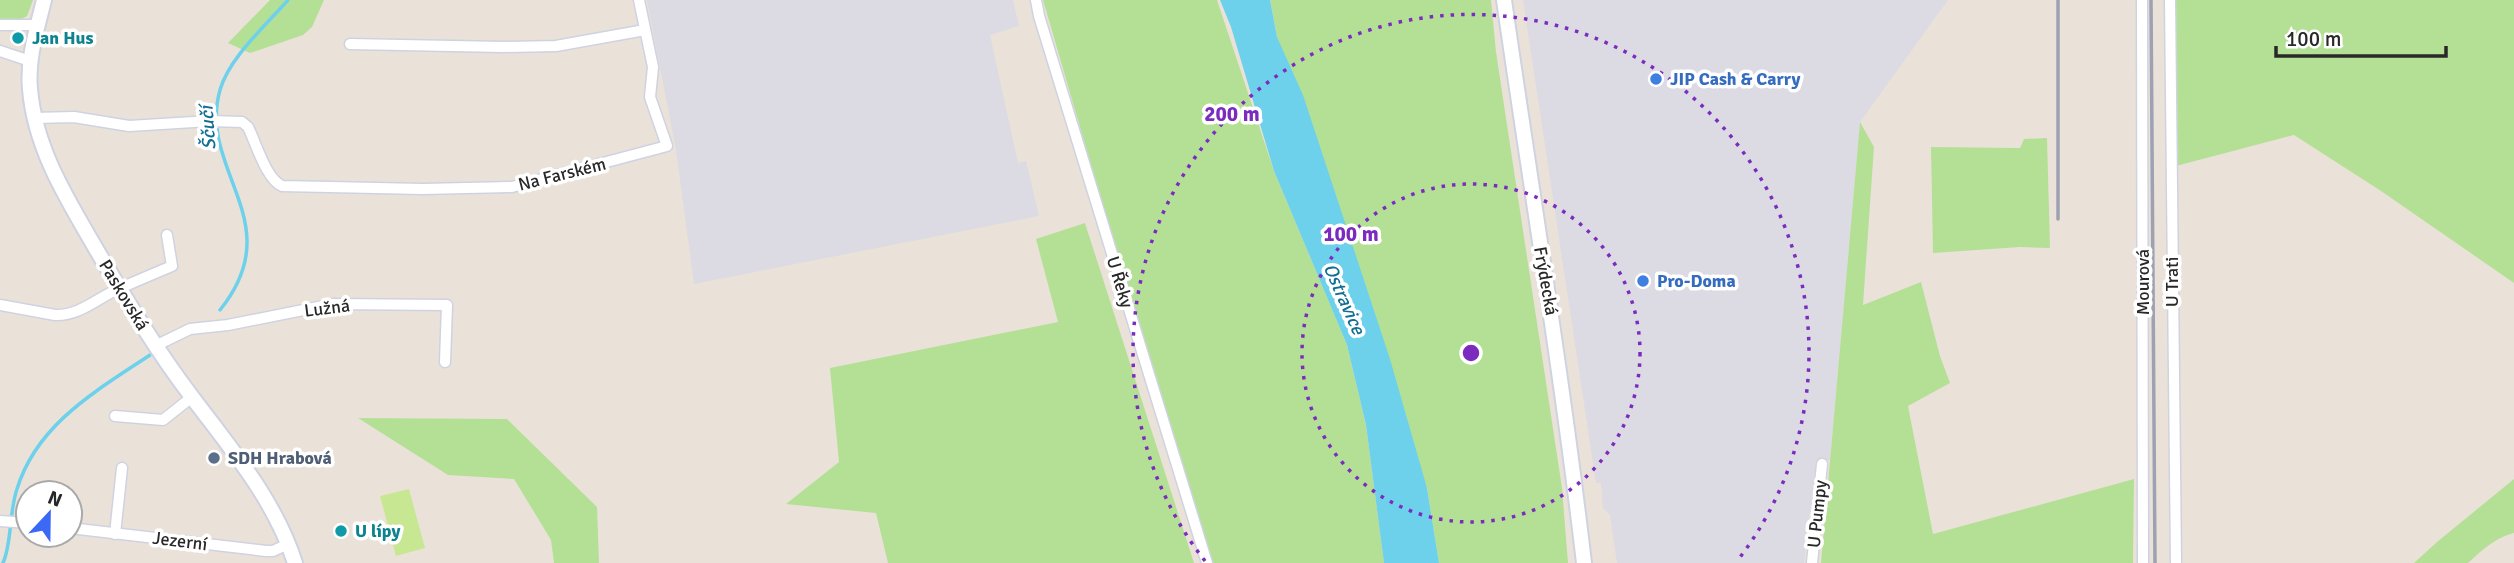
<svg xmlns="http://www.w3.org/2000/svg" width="2514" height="563" font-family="Signika,sans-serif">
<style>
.industrial{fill:#dcdae2}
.green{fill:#b4e096}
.pitch{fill:#c8e792}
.water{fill:#6dd1eb}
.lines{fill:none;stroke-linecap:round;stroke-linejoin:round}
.stream{stroke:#6dd1eb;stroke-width:3.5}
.street-casing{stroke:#cfd3e1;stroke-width:13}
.secondary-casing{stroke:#cfd3e1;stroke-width:18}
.street{stroke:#fff;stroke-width:10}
.secondary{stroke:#fff;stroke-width:14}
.rail{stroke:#9da1b2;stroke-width:3.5}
.ring{fill:none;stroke:#7b2cbf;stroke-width:3.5;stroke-dasharray:3.5 7}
.culture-dot{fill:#0f9aa8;stroke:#fff;stroke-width:2.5}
.shop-dot{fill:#3f7fe0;stroke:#fff;stroke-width:2.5}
.service-dot{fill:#5c6f8a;stroke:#fff;stroke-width:2.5}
.labels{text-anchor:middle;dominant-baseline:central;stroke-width:7;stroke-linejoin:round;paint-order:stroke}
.culture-label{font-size:18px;font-weight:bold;fill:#0d838f;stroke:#fff;text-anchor:start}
.shop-label{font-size:18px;font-weight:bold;fill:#366cbe;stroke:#fff;text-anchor:start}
.street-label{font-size:18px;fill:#282828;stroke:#fff}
.service-label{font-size:18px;font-weight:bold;fill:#4e5e75;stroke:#fff;text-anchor:start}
.water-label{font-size:19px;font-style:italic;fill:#106e93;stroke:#fff}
.centre{fill:#7b2cbf;stroke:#fff;stroke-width:3.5}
.ring-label{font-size:21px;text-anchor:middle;font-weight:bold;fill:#7b2cbf;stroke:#fff;stroke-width:7;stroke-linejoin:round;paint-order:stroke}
</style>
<rect width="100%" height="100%" fill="#eae2d9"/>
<g class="industrial">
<polygon points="647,0 1013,0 1019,26 990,35 1018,163 1026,161 1039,216 694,284 676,150"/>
<polygon points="1523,0 1948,0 1860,122 1830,460 1816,462 1804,563 1617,563 1610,515 1603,508 1601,483 1596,483"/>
</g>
<g class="green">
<polygon points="0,0 33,0 27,16 18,21 0,21"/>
<polygon points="270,0 324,0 312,27 303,35 250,53 228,43"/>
<polygon points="1043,0 1217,0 1274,171 1347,345 1366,425 1384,563 1207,563"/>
<polygon points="1270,0 1491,0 1496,52 1562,488 1568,563 1439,563 1427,488 1277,37"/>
<polygon points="2176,0 2514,0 2514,283 2381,191 2294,135 2176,166"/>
<polygon points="1860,122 1874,147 1863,305 1921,282 1940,356 1950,383 1908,406 1933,534 2134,479 2133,563 1821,563"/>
<polygon points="2047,138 2050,248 2020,247 1933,253 1931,147 2020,148 2024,139"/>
<polygon points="1085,223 1194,563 888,563 876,513 786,504 839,462 830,368 1058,322 1036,239"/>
<polygon points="358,418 507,419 597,507 599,563 554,563 551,540 514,479 448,475"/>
<path d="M2514 479V533C2496 537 2481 551 2468 563H2414L2437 542Z"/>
</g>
<polygon class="pitch" points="409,489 425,548 396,556 380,496"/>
<polygon class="water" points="1220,0 1270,0 1277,37 1303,95 1390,359 1427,488 1439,563 1384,563 1366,425 1347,345 1274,171 1231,27"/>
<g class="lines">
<g class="stream">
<path d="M220 310C291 222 197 171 220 90 229 58 266 25 288 0"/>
<path d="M3 563C12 543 9 512 17 489 37 424 96 391 150 355"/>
</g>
<defs>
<g id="street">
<polyline points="1036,0 1039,16 1207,563"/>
<polyline points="2142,0 2143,563"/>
<polyline points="2170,0 2176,563"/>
<polyline points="0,25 38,25"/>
<polyline points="350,44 503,47 556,46 645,30"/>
<polyline points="0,51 30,61"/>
<path d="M34 118 74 117 129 126 210 121 242 122 248 127C256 143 266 179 282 186L423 189 512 187 667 146 650 97 653 67 639 0"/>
<path d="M0 305 55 315C78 316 95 300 116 290 134 282 153 274 172 266L167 235"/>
<polyline points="155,346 190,329 228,325 333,304 447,305 445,362"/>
<polyline points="115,416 163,420 192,397"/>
<polyline points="0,521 28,523"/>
<polyline points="70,528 266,551 273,551 288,544"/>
<polyline points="115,534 122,468"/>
<polyline points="1812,563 1822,464"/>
</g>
<g id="secondary">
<path d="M44 0C37 29 27 59 30 89 35 150 69 202 99 254 128 303 157 351 192 397 231 449 275 500 295 563"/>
<path d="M1504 0C1531 188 1562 375 1584 563"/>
</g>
</defs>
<use href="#street" class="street-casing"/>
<use href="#secondary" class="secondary-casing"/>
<use href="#street" class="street"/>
<use href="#secondary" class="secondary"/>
<g class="rail">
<polyline points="2058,0 2058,219"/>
<polyline points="2151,0 2155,563"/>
</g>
</g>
<g class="ring">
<circle cx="1471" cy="353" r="169"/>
<path d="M1205 561A338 338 0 1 1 1737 561"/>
</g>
<g class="culture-dot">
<circle cx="18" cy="38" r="7"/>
<circle cx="341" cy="531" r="7"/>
</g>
<g class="shop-dot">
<circle cx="1656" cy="79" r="7"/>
<circle cx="1643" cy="281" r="7"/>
</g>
<circle class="service-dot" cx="214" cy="458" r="7"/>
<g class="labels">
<g class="culture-label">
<text x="32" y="38">Jan Hus</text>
<text x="355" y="531">U lípy</text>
</g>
<g class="shop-label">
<text x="1670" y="79">JIP Cash &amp; Carry</text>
<text x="1657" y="281">Pro-Doma</text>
</g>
<g class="street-label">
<text transform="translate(562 174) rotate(-14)">Na Farském</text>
<text transform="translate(1546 281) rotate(80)">Frýdecká</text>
<text transform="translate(1120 282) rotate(73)">U Řeky</text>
<text transform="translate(2143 282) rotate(-90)">Mourová</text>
<text transform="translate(2172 282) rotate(-90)">U Trati</text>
<text transform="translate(124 295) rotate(59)">Paskovská</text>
<text transform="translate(327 308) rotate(-7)">Lužná</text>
<text transform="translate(1817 514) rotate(-84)">U Pumpy</text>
<text transform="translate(180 541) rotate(7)">Jezerní</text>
</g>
<g class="service-label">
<text x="228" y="458">SDH Hrabová</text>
</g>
<g class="water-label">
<text transform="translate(208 128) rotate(-94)">Ščučí</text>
<text transform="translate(1344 299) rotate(66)">Ostravice</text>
</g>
</g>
<circle cx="1471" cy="353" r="10" class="centre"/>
<g class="ring-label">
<text x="1232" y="121">200 m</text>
<text x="1351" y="241">100 m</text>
</g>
<g transform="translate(49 514) rotate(22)"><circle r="33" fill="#ffffff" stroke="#a9a9a9" stroke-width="2"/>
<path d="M0-5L12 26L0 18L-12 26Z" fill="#3b69f5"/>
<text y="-10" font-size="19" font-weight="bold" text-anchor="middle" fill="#282828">N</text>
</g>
<path d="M2276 46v10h170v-10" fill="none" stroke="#282828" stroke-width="3.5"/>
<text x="2286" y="46" font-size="21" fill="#282828" stroke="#ffffff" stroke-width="5" paint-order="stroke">100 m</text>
</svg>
